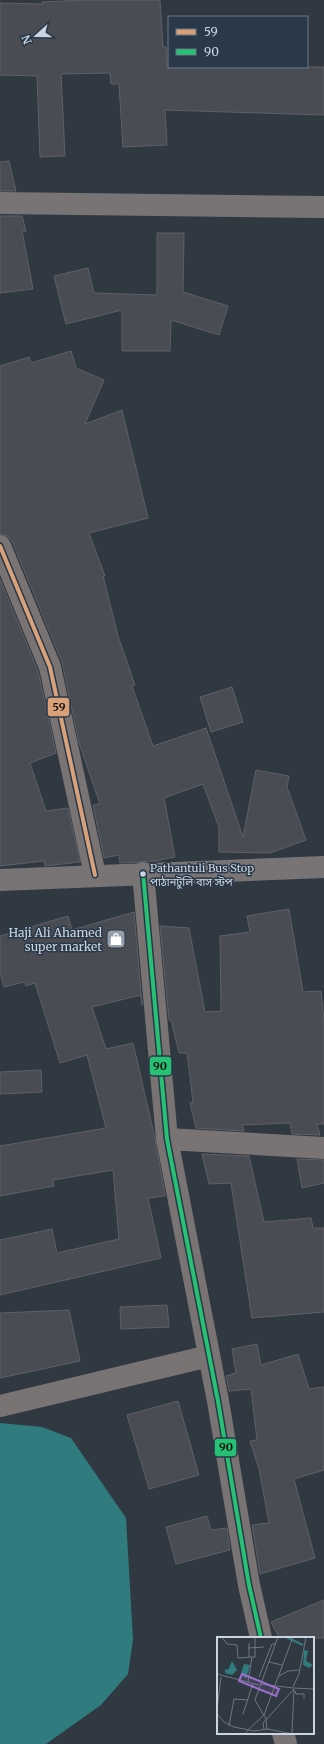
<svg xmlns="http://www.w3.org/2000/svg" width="324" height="1744" font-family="Merriweather,'Noto Sans Bengali',serif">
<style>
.water{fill:#307b7e}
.building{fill:#4a4c54;stroke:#5e6067}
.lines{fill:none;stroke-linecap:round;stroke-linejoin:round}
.minor{stroke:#7a7373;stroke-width:22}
.major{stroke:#787476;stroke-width:22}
.bus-1-casing{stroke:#293949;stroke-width:7}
.bus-2-casing{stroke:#293949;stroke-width:7}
.bus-1{stroke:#d9a179;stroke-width:4}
.bus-2{stroke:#26c172;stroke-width:4}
.bus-dot{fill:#cbd5df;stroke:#293949;stroke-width:1.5}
.labels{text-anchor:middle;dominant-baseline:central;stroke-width:3;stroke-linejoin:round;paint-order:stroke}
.bus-label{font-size:11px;fill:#cbd5df;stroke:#293949;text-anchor:start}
.poi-label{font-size:12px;fill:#cbd5df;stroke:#293949;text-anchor:end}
.inset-river{fill:none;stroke:#307b7e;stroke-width:2}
.inset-road{fill:none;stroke:#6e7781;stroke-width:1}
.view{fill:#9b70cc;fill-opacity:0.15;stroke:#9b70cc;stroke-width:2}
.inset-edge{fill:none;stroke:#cbd5df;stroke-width:2}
.line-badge{stroke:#293949;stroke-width:1.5}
.pale-badge-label{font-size:11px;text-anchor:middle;font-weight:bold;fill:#111}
</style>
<rect width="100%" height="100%" fill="#303942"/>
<polygon class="water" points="0,1423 42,1427 71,1438 126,1518 133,1640 128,1674 101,1705 46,1744 0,1744"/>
<g class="building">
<polygon points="83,0 160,0 163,47 166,47 167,67 324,67 324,115 165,110 167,145 123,147 119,84 111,84 110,73 61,74 65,156 40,157 37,76 0,75 0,3 42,4 42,2"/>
<polygon points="9,161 16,191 0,191 0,162"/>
<polygon points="0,216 22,216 26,231 22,231 33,289 0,293"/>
<polygon points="157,233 184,233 183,292 228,306 219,335 171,320 170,351 122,351 122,310 66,324 54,276 88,268 94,293 157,295"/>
<polygon points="71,351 76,368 104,380 85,424 122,410 148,518 89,533 105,576 103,576 118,636 135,685 132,686 153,746 206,728 243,837 256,770 289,776 287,787 306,840 270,853 219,852 219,827 203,784 164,798 175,857 155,861 120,863 119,855 104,858 93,805 100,804 79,743 62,662 12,541 7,536 0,534 0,366 29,357 31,363"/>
<polygon points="0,579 38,671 56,753 30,763 46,811 68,808 80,862 45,866 44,861 0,866"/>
<polygon points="232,687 243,722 211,732 200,697"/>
<polygon points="289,909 303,992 321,991 324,1020 324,1124 317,1124 320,1135 292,1134 290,1123 242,1125 244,1131 196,1128 190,1103 193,1102 187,1053 179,1053 171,1020 169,1020 160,926 189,928 205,1012 221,1011 220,936 250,932 247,916"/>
<polygon points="134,912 142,1005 141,995 92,1007 106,1049 133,1043 154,1134 164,1189 165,1196 148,1198 161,1258 0,1295 0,1240 52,1229 57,1253 119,1239 113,1170 53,1180 54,1186 0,1196 0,1146 106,1128 87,1055 60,1063 35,983 26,986 24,982 4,987 0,972 0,936 68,916 72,930"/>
<polygon points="41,1070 42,1092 0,1094 0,1072"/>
<polygon points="202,1154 249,1156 264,1222 311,1218 313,1228 324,1228 324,1312 252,1318 231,1183 209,1184"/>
<polygon points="297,1159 324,1160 324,1183 302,1188"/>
<polygon points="167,1305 169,1327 121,1329 120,1307"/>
<polygon points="69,1310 80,1361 0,1378 0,1313"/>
<polygon points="257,1344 261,1365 298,1354 309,1389 324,1387 324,1470 294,1479 315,1558 260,1574 252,1525 269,1523 259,1469 250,1441 257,1440 251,1389 229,1391 226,1376 236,1373 232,1349"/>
<polygon points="178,1401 199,1475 149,1489 127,1415"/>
<polygon points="207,1516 211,1530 227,1528 230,1550 176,1564 166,1527"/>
<polygon points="324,1600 324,1638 279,1638 271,1622"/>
</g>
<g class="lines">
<g class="minor">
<polyline points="0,546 50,667 95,875"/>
<polyline points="143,873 167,1139 218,1401 249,1585 261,1638"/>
<polyline points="167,1139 324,1148"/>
<polyline points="0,1406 209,1356"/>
<polyline points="283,1733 286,1744"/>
</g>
<g class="major">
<polyline points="0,203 324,207"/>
<polyline points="0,880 324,867"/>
</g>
<defs>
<polyline id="bus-1" points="0,546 50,667 95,875"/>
<polyline id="bus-2" points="143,873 167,1139 218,1401 249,1585 261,1638"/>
</defs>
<use href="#bus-1" class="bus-1-casing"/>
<use href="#bus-2" class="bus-2-casing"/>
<use href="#bus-1" class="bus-1"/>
<use href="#bus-2" class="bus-2"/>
</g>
<defs>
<symbol id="shop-square" viewBox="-11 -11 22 22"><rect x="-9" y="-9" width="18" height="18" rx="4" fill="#959ea8" stroke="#293949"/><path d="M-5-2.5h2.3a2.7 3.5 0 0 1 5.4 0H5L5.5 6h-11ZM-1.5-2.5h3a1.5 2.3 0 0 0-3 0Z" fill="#fff"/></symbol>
</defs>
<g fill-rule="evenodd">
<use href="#shop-square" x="105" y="928" width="22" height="22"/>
</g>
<circle class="bus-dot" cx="143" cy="874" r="3.5"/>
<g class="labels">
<g class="bus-label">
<text x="150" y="868">Pathantuli Bus Stop<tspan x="150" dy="14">পাঠানটুলি বাস স্টপ</tspan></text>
</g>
<g class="poi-label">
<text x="102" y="932">Haji Ali Ahamed<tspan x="102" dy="14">super market</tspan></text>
</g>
</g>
<g transform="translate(217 1637)">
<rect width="97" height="97" fill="#303942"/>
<path d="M87 13 91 14 89 24 96 28 92 31 86 28ZM15 24 20 33 15 38 8 36V32L11 33ZM27 27 33 28 29 42 24 36Z" fill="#307b7e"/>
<path class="inset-river" d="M69 0 86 8"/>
<path class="inset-road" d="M5 0 10 7 20 8 21 21 35 20 31 45M61 0 38 63 49 82 50 92 76 97M31 11 47 10M32 20V6M35 20H38V0M52 25 65 28M0 37 42 48M62 39 71 34 82 33M42 40 55 7H58M43 47 76 51M76 50 82 37 89 0M76 51 97 52M78 54 79 57H87V62M0 72 4 40M0 77 7 85 17 90 37 94 51 92M26 77 36 46M12 89 17 62 30 63M47 92 46 86 77 52M75 96 77 52M27 97 47 78 76 0"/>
<path class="view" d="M25 37 62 52 59 59 22 44Z"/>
<rect width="97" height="97" class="inset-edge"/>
</g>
<g class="line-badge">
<rect x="47" y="697" width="23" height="20" rx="4" fill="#d9a179"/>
<rect x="149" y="1056" width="23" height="20" rx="4" fill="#26c172"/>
<rect x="214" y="1438" width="23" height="19" rx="4" fill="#26c172"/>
</g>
<g class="pale-badge-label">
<text x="59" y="711">59</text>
<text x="160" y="1070">90</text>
<text x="226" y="1451">90</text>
</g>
<rect x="168" y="16" width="140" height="52" fill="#293949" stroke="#6a7785"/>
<rect x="176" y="29" width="20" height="6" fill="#d9a179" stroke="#6a7785"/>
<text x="204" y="36" font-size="12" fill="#cbd5df">59</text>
<rect x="176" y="49" width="20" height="6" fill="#26c172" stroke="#6a7785"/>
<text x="204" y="56" font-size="12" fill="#cbd5df">90</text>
<g transform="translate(36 36) rotate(249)" stroke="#293949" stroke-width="3" paint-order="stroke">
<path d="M0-3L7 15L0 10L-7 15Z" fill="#cbd5df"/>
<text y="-6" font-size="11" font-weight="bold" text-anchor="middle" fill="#cbd5df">N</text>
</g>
</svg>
